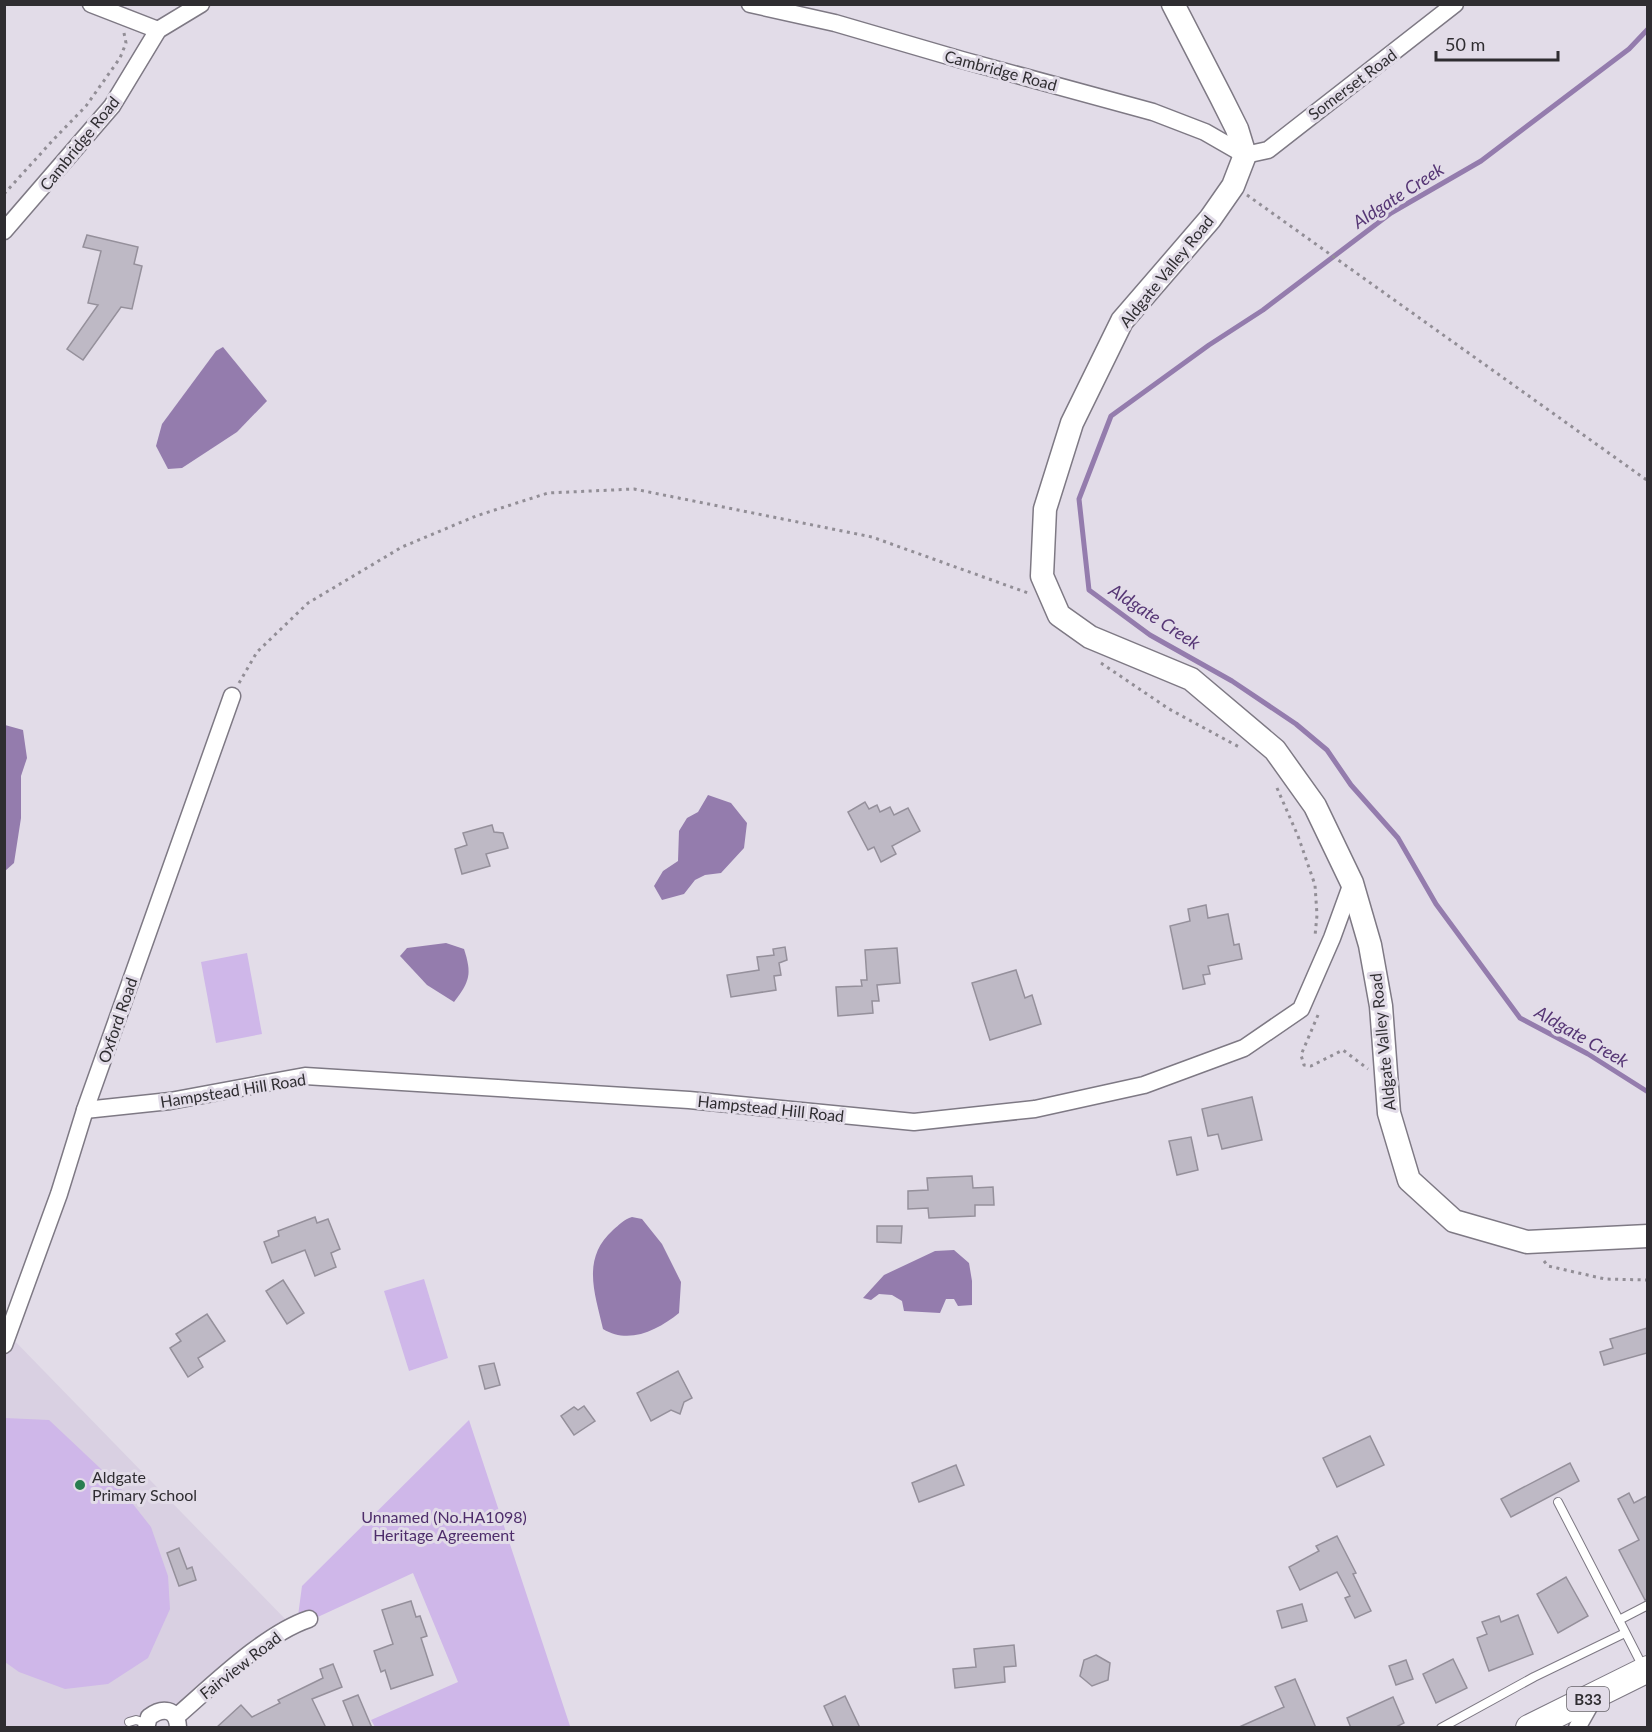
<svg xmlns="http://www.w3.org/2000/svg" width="1652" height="1732" font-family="Lato,sans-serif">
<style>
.built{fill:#d9d0e2}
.green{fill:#cfb7e9}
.water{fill:#947cad}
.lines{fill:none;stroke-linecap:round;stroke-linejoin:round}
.stream{stroke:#947cad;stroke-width:5}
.building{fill:#beb9c5;stroke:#95909b;stroke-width:1.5}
.lane-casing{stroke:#7e7984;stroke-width:10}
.street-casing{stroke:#7e7984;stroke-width:19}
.secondary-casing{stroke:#7e7984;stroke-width:25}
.primary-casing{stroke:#7e7984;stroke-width:28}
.path{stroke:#928e96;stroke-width:3;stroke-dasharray:3 4.5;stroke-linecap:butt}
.lane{stroke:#fff;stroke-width:8}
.street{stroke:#fff;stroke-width:16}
.secondary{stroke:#fff;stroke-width:22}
.primary{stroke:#fff;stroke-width:26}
.poi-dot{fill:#287d50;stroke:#e2dce8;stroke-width:2}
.labels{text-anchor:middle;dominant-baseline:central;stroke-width:6;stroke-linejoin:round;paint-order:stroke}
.shield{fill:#e2dce8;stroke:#656268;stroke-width:1.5}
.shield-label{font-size:15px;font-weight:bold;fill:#2f2d31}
.street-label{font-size:16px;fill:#2f2d31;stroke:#e2dce8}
.poi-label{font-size:16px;fill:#2f2d31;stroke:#e2dce8;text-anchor:start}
.park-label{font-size:16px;fill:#4e2d6b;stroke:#e2dce8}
.water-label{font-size:18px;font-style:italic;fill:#563675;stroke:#e2dce8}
</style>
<rect width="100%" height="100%" fill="#e2dce8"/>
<polygon class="built" points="8,1334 291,1625 172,1713 146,1727 5,1727 4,1345"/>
<g class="green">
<polygon points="247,953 262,1034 216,1043 201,962"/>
<polygon points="424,1279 448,1358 409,1371 384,1291"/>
<polygon points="5,1418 49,1420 118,1485 151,1527 168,1576 170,1609 148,1658 108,1684 65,1689 19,1672 5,1662"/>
<polygon points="469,1420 570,1726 568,1728 375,1727 371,1720 458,1682 413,1573 281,1634 298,1616 302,1586"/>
</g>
<g class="water">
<polygon points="223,347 267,401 237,432 182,468 168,469 156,446 162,424 216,351"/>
<polygon points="5,725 23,730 27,758 21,776 21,818 14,863 5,871"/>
<polygon points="708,795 731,803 747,823 744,848 721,873 705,875 695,880 684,894 662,900 654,886 663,871 678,861 679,831 687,818 698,812"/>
<path d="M446 943 464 949C472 974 470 981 454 1002L427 985 400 956 407 948Z"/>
<path d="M632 1217 642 1219 662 1244 681 1282 679 1313C658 1330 629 1345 603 1329 595 1293 581 1259 613 1230 619 1225 624 1219 632 1217Z"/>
<polygon points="954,1250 969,1263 972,1281 972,1305 958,1306 954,1299 946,1299 940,1313 904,1311 902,1301 892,1295 879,1294 871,1300 863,1298 884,1275 935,1251"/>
</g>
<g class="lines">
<polyline class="stream" points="1648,29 1629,49 1481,161 1391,213 1263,310 1209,345 1111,416 1079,499 1089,590 1150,635 1232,681 1296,724 1327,750 1351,785 1398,838 1436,904 1520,1018 1588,1054 1648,1092"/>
</g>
<g class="building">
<polygon points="87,235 138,247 134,264 142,266 132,309 121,307 83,360 67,349 98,305 88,303 101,251 83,247"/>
<polygon points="865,802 869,809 877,805 880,812 890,807 894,815 908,808 920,831 892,846 896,854 881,862 874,847 868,850 848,812"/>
<polygon points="492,825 494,832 503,833 508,848 486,854 490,866 462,874 455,849 467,845 463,833"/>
<polygon points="1206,905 1208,918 1228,914 1234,945 1239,944 1242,959 1208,966 1210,974 1203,975 1205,984 1183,989 1170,926 1190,921 1188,909"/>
<polygon points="785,947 787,960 779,963 781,975 774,976 776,990 731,997 727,975 759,970 757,957 774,955 773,949"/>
<polygon points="897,948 900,983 877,985 879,1001 872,1001 873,1013 838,1016 836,987 862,986 861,980 867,980 865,950"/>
<polygon points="1016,970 1025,998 1032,995 1041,1024 990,1040 972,983"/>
<polygon points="1252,1097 1262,1140 1222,1149 1218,1134 1208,1136 1202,1109"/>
<polygon points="1191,1137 1198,1170 1177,1175 1169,1141"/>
<polygon points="972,1176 973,1188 993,1187 994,1205 975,1205 975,1216 929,1218 928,1208 908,1209 908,1191 928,1190 927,1178"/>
<polygon points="315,1217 317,1223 328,1219 340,1249 331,1253 336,1267 315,1276 305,1250 272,1263 264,1242 279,1236 278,1231"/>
<polygon points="877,1226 902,1226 901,1243 877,1242"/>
<polygon points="283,1280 304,1313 287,1324 266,1291"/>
<polygon points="207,1314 225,1341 198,1358 203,1367 188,1377 170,1348 181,1341 176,1334"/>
<polygon points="1647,1328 1647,1353 1604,1365 1600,1352 1613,1348 1610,1339"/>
<polygon points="494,1363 500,1385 485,1389 479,1366"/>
<polygon points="678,1371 692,1398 684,1402 680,1414 671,1410 651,1421 637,1393"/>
<polygon points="584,1406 595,1421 574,1435 561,1416 574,1407 578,1410"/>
<polygon points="1370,1436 1384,1465 1337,1487 1323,1458"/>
<polygon points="1570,1463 1579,1481 1511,1517 1501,1499"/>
<polygon points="956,1465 964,1485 919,1502 912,1483"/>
<polygon points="1629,1493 1634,1503 1647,1496 1647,1599 1645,1600 1619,1550 1639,1540 1618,1499"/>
<polygon points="1337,1536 1356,1573 1353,1574 1371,1611 1355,1618 1345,1598 1350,1596 1337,1572 1300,1590 1289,1567 1319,1551 1316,1546"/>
<polygon points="179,1548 187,1569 192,1567 196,1580 179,1586 167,1553"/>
<polygon points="1566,1577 1588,1616 1558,1633 1537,1594"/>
<polygon points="411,1601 416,1617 420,1616 427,1636 421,1638 433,1675 391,1689 385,1670 381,1672 374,1651 393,1644 382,1610"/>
<polygon points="1302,1604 1307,1621 1282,1628 1277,1611"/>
<polygon points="1518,1615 1533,1654 1489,1671 1477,1638 1487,1634 1482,1622 1499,1616 1501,1622"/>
<polygon points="1014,1645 1016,1666 1004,1667 1005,1682 955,1688 953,1669 976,1667 974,1649"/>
<polygon points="1096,1655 1110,1663 1108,1680 1092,1686 1080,1676 1084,1660"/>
<polygon points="1453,1659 1467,1688 1436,1703 1423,1674"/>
<polygon points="1406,1660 1413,1679 1396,1685 1389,1666"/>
<polygon points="333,1664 342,1687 312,1699 326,1728 216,1728 241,1705 252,1717 280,1703 278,1700 323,1678 320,1669"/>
<polygon points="1295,1679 1316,1728 1237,1728 1284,1707 1275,1687"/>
<polygon points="358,1695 372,1728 354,1728 343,1701"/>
<polygon points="845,1696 860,1728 834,1728 824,1706"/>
<polygon points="1393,1697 1404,1723 1394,1728 1351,1728 1347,1718"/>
</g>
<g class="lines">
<defs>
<g id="lane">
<polyline points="1558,1502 1619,1620"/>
<polyline points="1643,1667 1619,1620 1648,1605"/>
<polyline points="129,1722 136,1720 146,1723"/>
<polyline points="1441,1728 1534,1677 1625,1633"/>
</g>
<g id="street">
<polyline points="91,4 158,30"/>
<polyline points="750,4 835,23 962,60 1153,112 1205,132 1245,155 1268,150 1455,4"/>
<polyline points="4,231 112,106 158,30 201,4"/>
<polyline points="85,1110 170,1101 305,1076 689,1100 914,1122 1035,1109 1144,1085 1244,1048 1301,1009 1332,938 1352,883"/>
<polyline points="4,1345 59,1194 85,1110 232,696"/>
<path d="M176 1717C212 1686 264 1634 309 1619"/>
<path d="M146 1728 149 1717C162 1707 177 1708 178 1727"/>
<polyline points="1577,1728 1595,1696"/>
</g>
<polyline id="secondary" points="1173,4 1221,97 1237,129 1245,155 1233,186 1210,219 1122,321 1072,423 1045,509 1042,576 1059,615 1090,637 1191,679 1275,750 1315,806 1352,883 1370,945 1381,1006 1389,1113 1409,1180 1454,1221 1527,1242 1648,1236"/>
<polyline id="primary" points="1529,1728 1648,1669"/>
</defs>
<use href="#lane" class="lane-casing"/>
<use href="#street" class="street-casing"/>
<use href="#secondary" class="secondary-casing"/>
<use href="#primary" class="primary-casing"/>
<g class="path">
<polyline points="4,194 54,139 86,106 120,58 126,43 124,33"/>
<polyline points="1247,195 1648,481"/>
<polyline points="1101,663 1169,709 1241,748"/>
<polyline points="239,683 257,652 308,603 402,547 476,516 548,493 634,489 872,537 1028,593"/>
<polyline points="1277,788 1298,836 1315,885 1317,915 1315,936"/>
<polyline points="1318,1015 1301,1055 1304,1065 1311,1066 1343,1050 1368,1069"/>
<polyline points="1544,1261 1548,1266 1605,1279 1648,1280"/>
</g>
<use href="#lane" class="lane"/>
<use href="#street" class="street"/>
<use href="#secondary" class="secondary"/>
<use href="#primary" class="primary"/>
</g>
<circle class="poi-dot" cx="80" cy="1485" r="6"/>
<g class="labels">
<rect class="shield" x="1567" y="1687" width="42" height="24" rx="4.5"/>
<g class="shield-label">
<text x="1588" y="1699">B33</text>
</g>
<g class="street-label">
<text transform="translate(1001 70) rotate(15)">Cambridge Road</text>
<text transform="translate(1352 84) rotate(-37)">Somerset Road</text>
<text transform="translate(79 143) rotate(-51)">Cambridge Road</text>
<text transform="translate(1166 271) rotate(-51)">Aldgate Valley Road</text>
<text transform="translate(117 1020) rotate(-71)">Oxford Road</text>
<text transform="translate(1382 1042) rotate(-96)">Aldgate Valley Road</text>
<text transform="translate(233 1090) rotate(-9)">Hampstead Hill Road</text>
<text transform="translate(771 1108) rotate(6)">Hampstead Hill Road</text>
<text transform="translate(240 1665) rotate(-38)">Fairview Road</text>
</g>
<g class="poi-label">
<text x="92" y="1476">Aldgate<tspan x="92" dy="18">Primary School</tspan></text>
</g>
<g class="park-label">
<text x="444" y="1516">Unnamed (No.HA1098)<tspan x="444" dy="18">Heritage Agreement</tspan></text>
</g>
<g class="water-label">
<text transform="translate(1398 195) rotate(-33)">Aldgate Creek</text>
<text transform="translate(1155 616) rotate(33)">Aldgate Creek</text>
<text transform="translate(1582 1036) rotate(30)">Aldgate Creek</text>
</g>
</g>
<rect width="1652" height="1732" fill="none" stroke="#2f2d31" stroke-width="12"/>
<path d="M1436 51v9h122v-9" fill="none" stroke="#2f2d31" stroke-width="3"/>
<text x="1445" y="51" font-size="18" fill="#2f2d31" stroke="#e2dce8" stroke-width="4.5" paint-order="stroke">50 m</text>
</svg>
